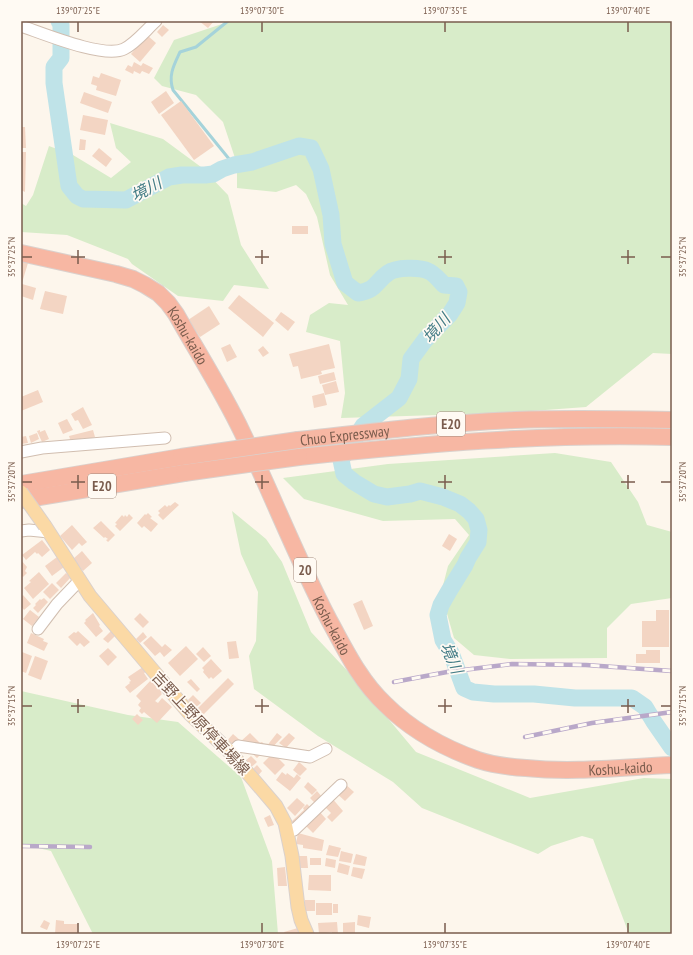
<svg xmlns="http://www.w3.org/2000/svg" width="693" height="955" font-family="'PT Sans Narrow','Noto Sans JP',sans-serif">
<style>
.green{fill:#d8ecc9}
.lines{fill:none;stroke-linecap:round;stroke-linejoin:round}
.stream{stroke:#a5d3da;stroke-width:3}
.river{stroke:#bfe3e8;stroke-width:17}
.building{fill:#f3d5c3}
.minor-casing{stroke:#d1beb0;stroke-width:13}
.major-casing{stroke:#dad1cd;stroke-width:15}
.highway-casing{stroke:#dad1cd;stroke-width:18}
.minor{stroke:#fff;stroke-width:11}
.major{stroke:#fbd9a5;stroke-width:13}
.highway{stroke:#f7b7a3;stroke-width:16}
.rail-casing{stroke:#b9a8c9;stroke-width:4.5}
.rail{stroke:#fffaf3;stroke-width:3;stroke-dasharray:9;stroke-linecap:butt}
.major-bridge-casing{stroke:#dad1cd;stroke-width:15;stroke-linecap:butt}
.highway-bridge-casing{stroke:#dad1cd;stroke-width:18;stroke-linecap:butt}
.major-bridge{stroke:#fbd9a5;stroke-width:13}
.highway-bridge{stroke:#f7b7a3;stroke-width:16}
.ticks{fill:none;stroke:#7a5c4d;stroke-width:1.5}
.labels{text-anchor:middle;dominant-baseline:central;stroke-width:3.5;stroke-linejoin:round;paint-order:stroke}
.shield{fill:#fffaf3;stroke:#a28b7f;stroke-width:1}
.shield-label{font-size:14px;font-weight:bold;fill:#7a5c4d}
.street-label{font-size:15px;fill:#7a5c4d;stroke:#fffaf3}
.water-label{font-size:16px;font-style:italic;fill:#437c86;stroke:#fffaf3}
.neatline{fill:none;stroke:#7a5c4d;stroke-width:1.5}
.ticks-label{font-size:10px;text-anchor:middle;fill:#7a5c4d}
</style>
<rect width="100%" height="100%" fill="#fdf6ec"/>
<g class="green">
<polygon points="231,21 672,21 672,354 653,353 586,407 505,413 341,418 345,393 340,341 306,332 310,315 329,303 348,305 330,275 317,217 306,194 296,185 276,192 237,188 237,164 223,122 196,95 162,86 154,78 174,40"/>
<polygon points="110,123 163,139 201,167 228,195 241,245 269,289 234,285 223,301 178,296 132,264 128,259 67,235 21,232 21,203 26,206 33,195 49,146 73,155 111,178 131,162 116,148"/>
<polygon points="555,453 611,462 638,502 647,525 672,532 672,598 631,604 607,628 607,658 510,659 474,655 454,638 441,593 448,566 469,535 455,519 383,521 304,499 283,478 388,464"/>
<polygon points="232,511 266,539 282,562 311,632 355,679 416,752 530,798 644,778 672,779 672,934 629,934 593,839 582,836 551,846 538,854 422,808 393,782 318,736 254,689 249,656 256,641 258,592 241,554"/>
<polygon points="21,691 128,715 178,722 241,777 272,861 278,934 93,934 51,851 21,844"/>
</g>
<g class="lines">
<path class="stream" d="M228 21 196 47 180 52C174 65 168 75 173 90L234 165"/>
<path class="river" d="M59 21 61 25V58L54 67V83L69 186 77 196 83 199 126 200 169 177 182 175H205L213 174 222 169 234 165 252 162 299 146 311 148 321 169 331 215 333 244 345 283 358 293C377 290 375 282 388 273 396 267 420 267 428 271 434 273 440 281 444 285L456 286 459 292 457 303 450 314 425 340 411 359 409 379 399 398 363 426 341 460 344 474 354 482 374 494 387 497 410 494 420 491 443 497 460 504 469 511 476 519 479 530 478 542 468 558 465 565 449 591 441 605 438 615 443 640 451 653 464 688 473 692 494 694H534L575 698H632L645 707 654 722 672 748"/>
</g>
<g class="building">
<polygon points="199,21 214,21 208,28"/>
<polygon points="163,25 169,30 162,37 157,32"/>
<polygon points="147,35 156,43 140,62 131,54"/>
<polygon points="134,62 141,66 143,63 153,68 149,74 142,71 140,74 134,71 133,74 125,70 128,65 132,67"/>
<polygon points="101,73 121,80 116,96 96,90 97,86 91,84 93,76 99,78"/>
<polygon points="166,91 174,103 159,114 151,102"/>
<polygon points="84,92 112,102 108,113 80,103"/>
<polygon points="181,101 214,146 194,160 161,115"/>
<polygon points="83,115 108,120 105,135 80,130"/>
<polygon points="21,127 25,127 26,148 21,148"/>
<polygon points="80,139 86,140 85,150 79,150"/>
<polygon points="99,148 112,159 106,167 92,156"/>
<polygon points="21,152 26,152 25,192 21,190"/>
<rect x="292" y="226" width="16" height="8"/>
<polygon points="21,261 28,263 21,286"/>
<polygon points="22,284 36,288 33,300 21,296"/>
<polygon points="45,291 67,296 63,314 40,309"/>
<polygon points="239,295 274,323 263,337 228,308"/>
<polygon points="209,306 220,324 200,337 188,320"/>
<polygon points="281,312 295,322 288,331 275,320"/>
<polygon points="230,344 237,357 227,362 221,348"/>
<polygon points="329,344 335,368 321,371 322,374 301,379 298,366 293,367 289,354"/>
<polygon points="263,346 269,353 263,357 258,350"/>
<polygon points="334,372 336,380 320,384 318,376"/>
<polygon points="336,381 339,392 325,395 322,385"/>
<polygon points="38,390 43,402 21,411 21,397"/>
<polygon points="324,393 327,405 314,408 312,396"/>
<polygon points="83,407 92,425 83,429 78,420 75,421 71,414"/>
<polygon points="67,419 73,430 63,434 58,423"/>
<polygon points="40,430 40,432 45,430 49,439 42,442 37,431"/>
<polygon points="93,430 95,437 85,440 84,438 71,442 69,436"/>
<polygon points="37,433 39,439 31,443 29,436"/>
<polygon points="26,436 28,443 21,444 21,437"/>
<polygon points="175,502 179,505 163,520 158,515 160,513 158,511 165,505 167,507 169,505 170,506"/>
<polygon points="148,513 152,517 150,518 158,524 151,532 144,526 142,528 137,523 145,514 146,515"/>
<polygon points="129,514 133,518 120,531 115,526 117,524 115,523 122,515 124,517 125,515 127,517"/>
<polygon points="101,521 115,535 108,542 106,540 108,539 105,537 104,538 93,528"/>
<polygon points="72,525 87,542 82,546 79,543 72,550 60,536"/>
<polygon points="449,534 457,539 450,551 442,546"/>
<polygon points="42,540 50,550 42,557 38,553 37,554 35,552 26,560 22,555"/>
<polygon points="82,551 92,563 83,571 73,559"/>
<polygon points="57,557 64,567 52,576 45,566"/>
<polygon points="21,560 27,567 25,571 27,573 23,577 21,575"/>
<polygon points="39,572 49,584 33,599 24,588 31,582 29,581"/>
<polygon points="66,573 71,577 61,588 56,583"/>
<polygon points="52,583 59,590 50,599 43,592"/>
<polygon points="23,595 31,604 24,610 21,606 21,598"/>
<polygon points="44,598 48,602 38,613 33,608 36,605 35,604 40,599 41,600"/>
<polygon points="362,600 373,626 364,630 353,604"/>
<polygon points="30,610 39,617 32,626 23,619"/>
<polygon points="656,610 669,610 669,647 642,647 642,621 656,621"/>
<polygon points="93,613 100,625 99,626 103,631 96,637 84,623 86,621 85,620"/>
<polygon points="140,613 149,622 143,628 134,619"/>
<polygon points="78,631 90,642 84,647 80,643 77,646 68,637 74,632 76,633"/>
<polygon points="111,631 116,635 108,643 103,639"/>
<polygon points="143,632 147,637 140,643 136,639"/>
<polygon points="31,633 44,639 43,641 48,643 44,651 27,643"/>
<polygon points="151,636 162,647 165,644 172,650 164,657 160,652 155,656 143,643"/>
<polygon points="236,641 239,658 229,659 227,642"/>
<polygon points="186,646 198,659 180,676 168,663"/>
<polygon points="203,647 211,656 204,662 196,654"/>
<polygon points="108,648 117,657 108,666 99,656"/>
<polygon points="646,650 660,650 660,663 636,663 636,654 646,654"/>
<polygon points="22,652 32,656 26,673 21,671"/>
<polygon points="35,656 48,661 41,680 28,675"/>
<polygon points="211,659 222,671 213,679 211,677 209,679 203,672 204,670 202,668"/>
<polygon points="143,667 146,672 144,673 148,679 130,693 125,687 130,683 129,682 131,681 128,677"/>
<polygon points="228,678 234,684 203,715 197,709"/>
<polygon points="152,679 163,690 161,693 162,694 155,701 158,703 162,698 172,707 157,723 144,712 142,714 139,711 141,708 138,705 141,701 136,696"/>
<polygon points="191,679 200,689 197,692 187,682"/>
<polygon points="193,695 201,703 195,708 188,700"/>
<polygon points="137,714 143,720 138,725 132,719"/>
<polygon points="250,733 260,743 262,742 266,746 266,749 257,758 240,742"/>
<polygon points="277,733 282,737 270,750 266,747"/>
<polygon points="289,733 295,738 286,748 279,743"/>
<polygon points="233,734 241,741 233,750 225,743"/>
<polygon points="273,753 285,765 275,775 263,763"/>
<polygon points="251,756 257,762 249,769 243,763"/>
<polygon points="299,762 307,769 300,776 293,770"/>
<polygon points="257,765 262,771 257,777 251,771"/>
<polygon points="282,772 286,775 287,773 294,778 297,774 301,778 290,791 276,780"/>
<polygon points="308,782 317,790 312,795 304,787"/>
<polygon points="344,783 354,792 345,801 335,792"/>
<polygon points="317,791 322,797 326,793 329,796 295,827 291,822 304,810 303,808 307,804 311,808 316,804 310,798"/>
<polygon points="331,797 343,811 332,822 327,817 331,813 323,805"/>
<polygon points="297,798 305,805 295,816 287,808"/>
<polygon points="319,811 326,819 313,833 305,825"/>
<polygon points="270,815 274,825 268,827 264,818"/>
<polygon points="298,833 324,840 322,851 303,848 303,845 296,844"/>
<polygon points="329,845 341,848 338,857 326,855"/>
<polygon points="341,851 353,854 351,863 339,861"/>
<polygon points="356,854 367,857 365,866 353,864"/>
<polygon points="299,856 307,856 308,868 300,868"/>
<rect x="310" y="858" width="11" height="7"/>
<polygon points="326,858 336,860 335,868 325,866"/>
<polygon points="339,863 350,866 348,875 337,872"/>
<polygon points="285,867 287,886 278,886 277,868"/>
<polygon points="353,867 365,869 362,879 351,876"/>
<polygon points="309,875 331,875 331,891 308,890"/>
<rect x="305" y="900" width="10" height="11"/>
<rect x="316" y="903" width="16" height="12"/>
<rect x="333" y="904" width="5" height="9"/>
<polygon points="358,915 371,917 369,928 357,925"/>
<polygon points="44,920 50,923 47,930 40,927"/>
<polygon points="56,920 64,921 64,924 78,924 77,934 55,934"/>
<polygon points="337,922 338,934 332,934 332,932 319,934 318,923"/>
<polygon points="355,922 355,934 343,934 343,923"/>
<polygon points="298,928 299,934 285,934 284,932"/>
</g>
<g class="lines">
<defs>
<g id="minor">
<path d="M21 26C42 33 104 59 124 49 136 43 146 30 156 21"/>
<polyline points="21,452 42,448 165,438"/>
<polyline points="21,531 29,530 49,532"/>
<polyline points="38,629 57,604 80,580"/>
<polyline points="231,754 238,746 310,757 326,749"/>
<polyline points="287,831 294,830 341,785"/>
</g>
<polyline id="major" points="45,526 90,596 189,713 228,750 276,806 285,823 292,856 298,907 301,920 307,934"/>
<g id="highway">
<path id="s1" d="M21 253 116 274 133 279 145 285 158 293 168 303 176 314C198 353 223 392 242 432 272 494 297 559 329 620 345 649 360 681 385 704 410 729 444 748 478 760 493 765 510 767 526 768 574 773 623 767 672 765"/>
<path id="s2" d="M298 440C370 432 442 423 515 420 567 418 620 419 672 420"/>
<path d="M299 457C423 444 547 433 672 437"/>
<polyline points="21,484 181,457"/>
<polyline points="21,500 184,473"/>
</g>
</defs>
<use href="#minor" class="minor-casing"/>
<use href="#major" class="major-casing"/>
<use href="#highway" class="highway-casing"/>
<use href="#minor" class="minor"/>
<use href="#major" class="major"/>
<use href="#highway" class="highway"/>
<defs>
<g id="rail">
<polyline points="394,682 447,672 512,664 586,665 672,671"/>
<polyline points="525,737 592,723 672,712"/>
<polyline points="21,846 90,847"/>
</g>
</defs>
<use href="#rail" class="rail-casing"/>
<use href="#rail" class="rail"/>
<defs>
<polyline id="major-bridge" points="21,492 45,526"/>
<g id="highway-bridge">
<polyline points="181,457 298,440"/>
<polyline points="184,473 299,457"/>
</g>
</defs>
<use href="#major-bridge" class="major-bridge-casing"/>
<use href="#highway-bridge" class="highway-bridge-casing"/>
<use href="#major-bridge" class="major-bridge"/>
<use href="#highway-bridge" class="highway-bridge"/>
</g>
<path class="ticks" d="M78 22V32M262 22V32M445 22V32M628 22V32M78 250V264M262 250V264M445 250V264M628 250V264M22 257H32M71 257H85M255 257H269M438 257H452M621 257H635M661 257H671M78 475V489M262 475V489M445 475V489M628 475V489M22 482H32M71 482H85M255 482H269M438 482H452M621 482H635M661 482H671M78 699V713M262 699V713M445 699V713M628 699V713M22 706H32M71 706H85M255 706H269M438 706H452M621 706H635M661 706H671M78 923V933M262 923V933M445 923V933M628 923V933"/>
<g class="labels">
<g class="shield">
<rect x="437" y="412" width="28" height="24" rx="3"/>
<rect x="88" y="474" width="28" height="24" rx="3"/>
<rect x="294" y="558" width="22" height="24" rx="3"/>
</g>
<g class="shield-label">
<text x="451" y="424">E20</text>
<text x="102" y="486">E20</text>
<text x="305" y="570">20</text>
</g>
<g class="street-label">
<text stroke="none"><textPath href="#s1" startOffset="196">Koshu-kaido</textPath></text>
<text stroke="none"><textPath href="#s2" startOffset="47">Chuo Expressway</textPath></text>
<text stroke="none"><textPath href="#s1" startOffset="520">Koshu-kaido</textPath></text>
<text transform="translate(201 723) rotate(47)">吉野上野原停車場線</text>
<text stroke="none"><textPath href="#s1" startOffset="868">Koshu-kaido</textPath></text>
</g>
<g class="water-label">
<text transform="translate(146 189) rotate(-28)">境川</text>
<text transform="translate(436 328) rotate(-49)">境川</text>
<text transform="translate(452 658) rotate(67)">境川</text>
</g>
</g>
<rect width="693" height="955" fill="none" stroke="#fffaf3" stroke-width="44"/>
<rect x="22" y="22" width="649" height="911" class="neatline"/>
<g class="ticks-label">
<text x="78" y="14">139°07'25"E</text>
<text x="262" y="14">139°07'30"E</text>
<text x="445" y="14">139°07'35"E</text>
<text x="628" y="14">139°07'40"E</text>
<text transform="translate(11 257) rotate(-90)" y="4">35°37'25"N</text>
<text transform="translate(682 257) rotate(-90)" y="4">35°37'25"N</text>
<text transform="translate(11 482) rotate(-90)" y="4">35°37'20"N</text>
<text transform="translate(682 482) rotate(-90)" y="4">35°37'20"N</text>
<text transform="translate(11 706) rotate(-90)" y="4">35°37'15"N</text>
<text transform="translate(682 706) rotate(-90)" y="4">35°37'15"N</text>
<text x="78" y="948">139°07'25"E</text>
<text x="262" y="948">139°07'30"E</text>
<text x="445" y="948">139°07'35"E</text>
<text x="628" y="948">139°07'40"E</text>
</g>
</svg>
